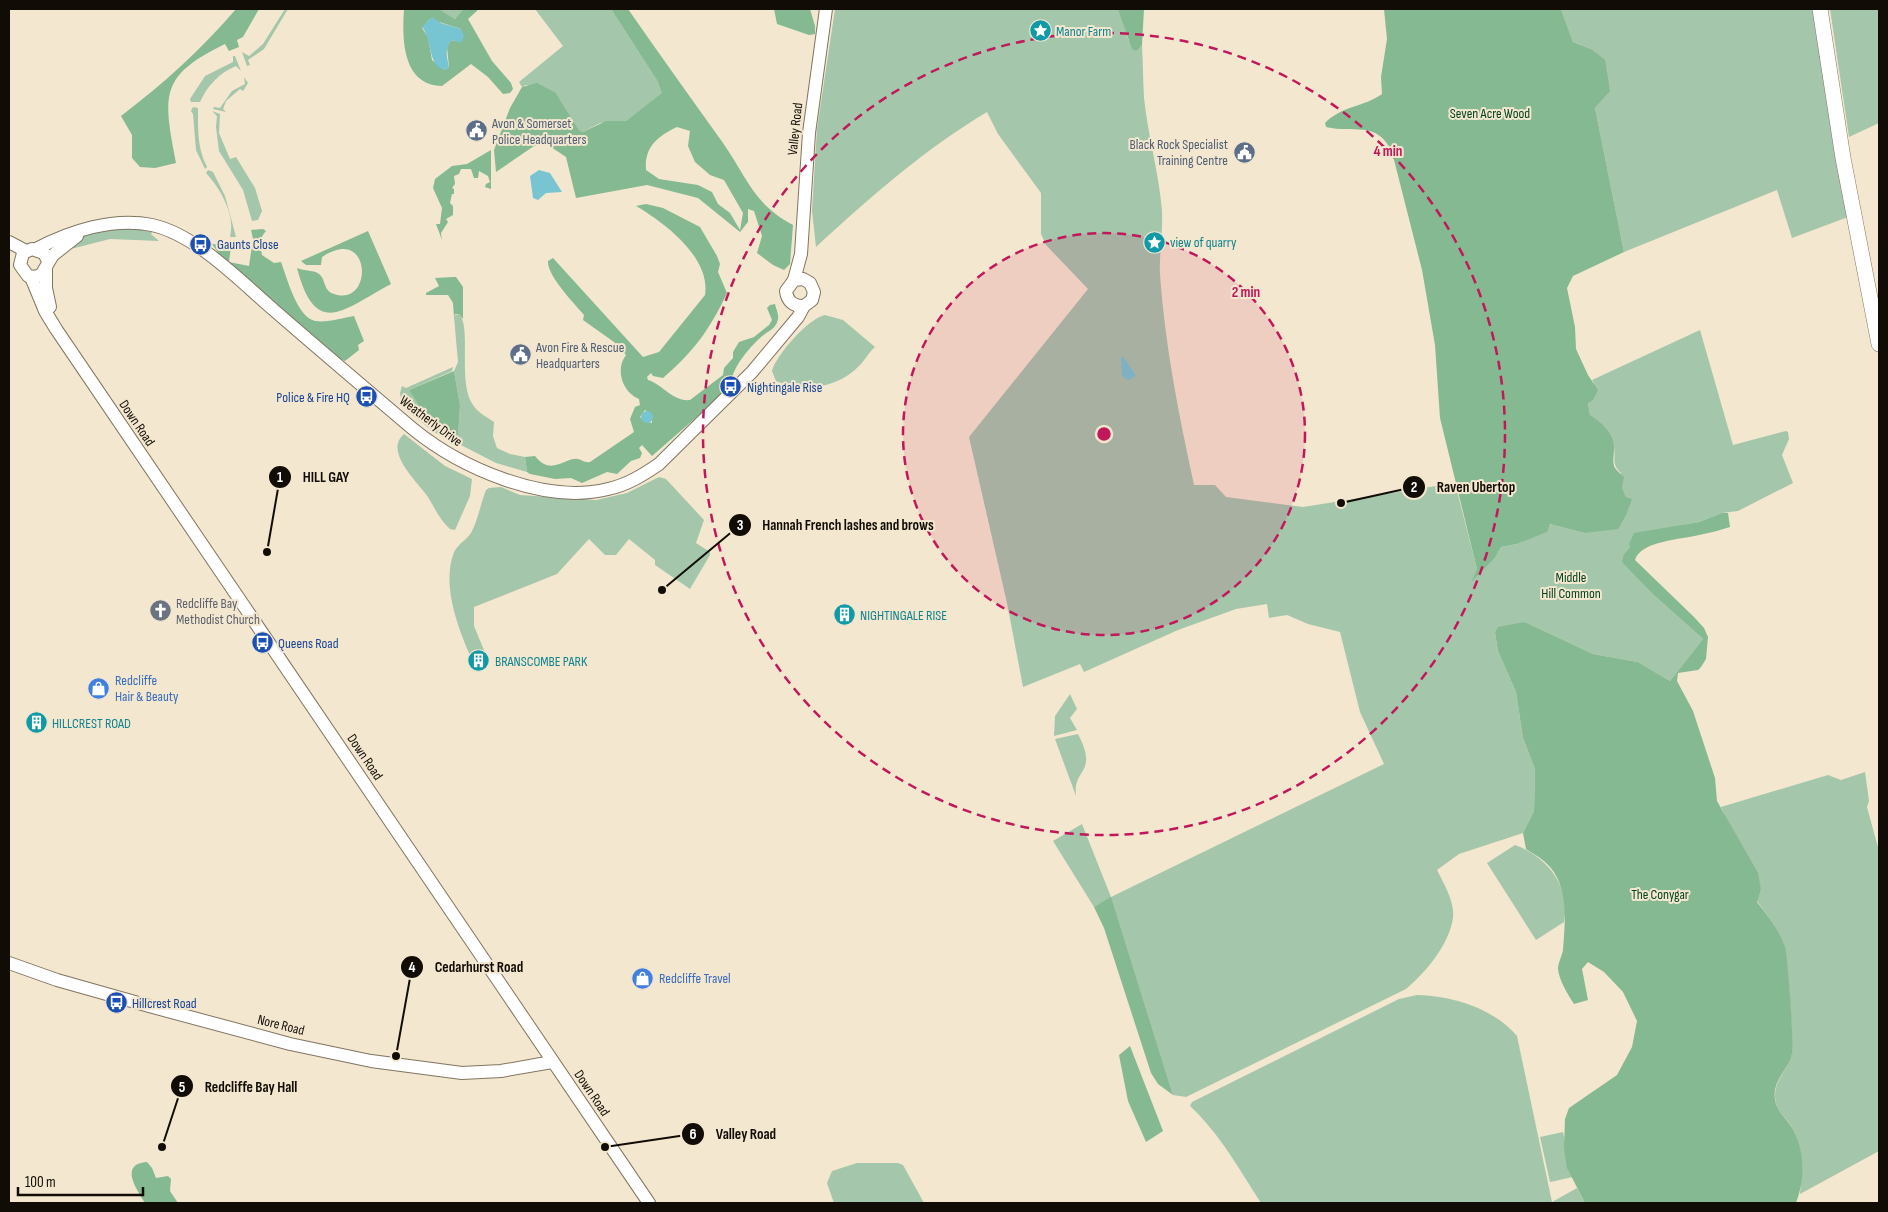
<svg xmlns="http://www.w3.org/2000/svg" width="1888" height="1212" font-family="'Sofia Sans Condensed',sans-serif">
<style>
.green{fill:#a4c6ab}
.forest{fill:#84b991;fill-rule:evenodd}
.water{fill:#77c5d2}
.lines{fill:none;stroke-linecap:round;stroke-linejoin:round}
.minor-casing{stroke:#817560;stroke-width:14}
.major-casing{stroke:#817560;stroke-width:16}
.minor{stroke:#fff;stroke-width:12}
.major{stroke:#fff;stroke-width:15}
.ring{fill:none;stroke:#c2185b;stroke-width:2.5;stroke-dasharray:9 6}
.labels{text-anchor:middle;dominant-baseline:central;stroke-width:4;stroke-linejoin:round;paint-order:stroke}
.culture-label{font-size:14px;fill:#0d838f;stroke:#f4e7cf;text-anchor:start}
.park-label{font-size:14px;fill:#02431f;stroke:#f4e7cf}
.service-label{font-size:14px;fill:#4e5e75;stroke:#f4e7cf;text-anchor:start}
.street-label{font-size:14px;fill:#110d06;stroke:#f4e7cf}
.transit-label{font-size:14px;fill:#164399;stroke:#f4e7cf;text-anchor:start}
.worship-label{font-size:14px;fill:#5b616d;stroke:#f4e7cf;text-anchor:start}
.shop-label{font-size:14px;fill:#366cbe;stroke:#f4e7cf;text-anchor:start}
.centre{fill:#c2185b;stroke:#f4e7cf;stroke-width:2.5}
.ring-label{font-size:15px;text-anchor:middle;font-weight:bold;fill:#c2185b;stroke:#f4e7cf;stroke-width:4;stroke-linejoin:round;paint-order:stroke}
.leader{fill:none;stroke:#110d06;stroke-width:2}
.callout-dot{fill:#110d06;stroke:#f4e7cf;stroke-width:2}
.mark-label{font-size:15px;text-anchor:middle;font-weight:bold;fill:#fff}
.callout-label{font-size:15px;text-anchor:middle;font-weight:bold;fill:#110d06;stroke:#f4e7cf;stroke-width:4;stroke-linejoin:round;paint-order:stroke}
</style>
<rect width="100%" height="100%" fill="#f4e7cf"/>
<g class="green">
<polygon points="285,9 288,9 264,49 248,60 250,65 247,66 242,52 249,56 263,44"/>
<polygon points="439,9 463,9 455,19"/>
<polygon points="535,9 611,9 658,82 663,93 626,121 600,123 583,132 579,130 556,93 526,85 522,87 519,82 563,46"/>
<path d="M835 9H1118L1121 11 1128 39 1137 51 1142 45C1143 63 1143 81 1144 98 1148 136 1159 173 1162 211 1163 232 1159 254 1160 275 1165 346 1179 416 1194 485H1215L1226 497 1303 507 1455 483 1477 569 1472 580 1495 558 1501 547 1517 544 1546 532 1550 524 1584 533 1626 497 1622 489 1621 473C1611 464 1616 459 1614 447 1613 436 1599 421 1590 415L1588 403 1594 383 1592 380 1700 330 1733 445 1786 431 1788 432 1789 439 1782 455 1793 483 1738 511 1722 513 1699 522 1634 534 1630 547 1624 554 1656 597 1703 639 1670 681 1638 662 1593 654 1525 622 1495 633 1498 651 1516 692 1523 738 1535 769 1534 811 1523 833 1459 854 1437 870C1444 884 1455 902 1453 918 1449 945 1426 972 1406 989L1186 1097 1173 1095 1111 898 1094 907 1053 841 1082 824 1111 897 1384 764 1360 712 1340 632 1308 624 1287 615 1269 618 1267 604 1236 609 1178 630 1084 672 1080 664 1023 687 1007 603 969 437 1088 289 1046 245 1041 234V193L998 134 987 112C925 149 869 198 816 247L812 211 817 129Z"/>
<polygon points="1561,9 1814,9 1848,217 1792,238 1777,190 1624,252 1595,108 1610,90 1591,49 1573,42"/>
<polygon points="1830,9 1879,9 1879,123 1849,137"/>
<path d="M233 56H235L241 71 236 66C219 73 207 86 200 102H191L190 99 205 76 233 62Z"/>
<polygon points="244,77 248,83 243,91 240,89 226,101 223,109 226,112 213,109 214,107 220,108 232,91 245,84"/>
<path d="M193 107 198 108C198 130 197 147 207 167L205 169 196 150 193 114 191 111Z"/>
<polygon points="212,111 220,114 219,133 230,159 236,157 255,188 262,211 258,220 252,221 243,190 219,151 216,127 217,116"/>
<path d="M208 170 213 172 225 196 236 237H230C236 215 220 188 206 173Z"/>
<path d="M126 226 153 231 151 234 159 241 110 239 63 251C79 233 103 231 126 226Z"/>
<path d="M459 314C472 327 457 383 473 405 478 413 487 417 494 422L493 436 497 448 510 454 525 457 527 472 496 463 459 444C445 443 415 417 402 406L400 393 402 386 406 388 453 367 452 371 409 390 443 424 458 434 460 405 454 371 458 362 454 317 455 315Z"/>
<path d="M825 315 843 320 875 347C869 352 865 360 860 365 839 388 803 393 776 381L772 371C776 355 809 318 825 315Z"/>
<path d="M404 434 445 466 472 479 470 496 455 530 450 529C441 521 435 509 428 497 419 483 383 452 404 434Z"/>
<path d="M659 477 666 479 704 520 696 543 710 552V555L690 589 655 565V560L629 539 616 555H605L589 539 557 574 474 607V626L486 655 472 660C459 630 442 588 453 555 456 544 468 540 472 531 478 519 481 503 486 490L489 488 501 487 520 495 596 500 627 493Z"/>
<polygon points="1070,694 1077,709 1070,718 1077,730 1054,736 1055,716"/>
<path d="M1078 734C1082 742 1087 752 1086 762 1084 775 1074 776 1076 796L1055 739Z"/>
<path d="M1865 772 1869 801 1867 807 1879 851V1151L1800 1194C1802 1172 1804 1147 1792 1127 1786 1118 1776 1111 1775 1098 1774 1078 1790 1069 1792 1053 1793 1040 1788 957 1784 947 1778 931 1768 915 1757 901L1761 890 1721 807 1828 775 1841 780Z"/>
<path d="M1515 845C1547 856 1571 887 1564 922L1536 940 1487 863Z"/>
<path d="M1417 995C1453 996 1493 1008 1517 1036L1552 1202 1577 1188 1585 1203H1261C1239 1169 1220 1134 1190 1106L1192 1102 1399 999Z"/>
<polygon points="1563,1132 1573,1177 1550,1182 1540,1137"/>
<polygon points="857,1163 898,1163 903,1165 924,1203 834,1203 827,1183 832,1171"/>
</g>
<g class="forest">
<path d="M236 9H259L243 37 237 40 239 47 229 51 225 44C159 76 163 95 176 163L155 168 140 167 132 158V135L121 116C163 84 202 49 236 9Z"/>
<path d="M404 9H439L455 19 463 9H479L468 19 492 61 511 83 513 89 510 93 503 94 488 77 471 64 442 86C402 85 402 39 404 9ZM430 19 461 29 456 41 451 40 447 47 449 67 445 70 432 60 428 37 422 28Z"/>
<path d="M611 9H628C659 54 691 98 723 143 747 177 753 204 793 225L790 264 784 270 773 265 757 253 762 236 754 211 748 209V222L740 232 698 198 647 185 576 198 566 157 548 145 534 146 496 172 494 150 510 108 522 87 537 83 556 93 579 130 583 132 606 121H626L662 93 658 82ZM677 127 690 131 688 146 695 162 710 175 724 180 743 213 740 230 730 213 718 204 712 192 698 185 659 179 646 170C644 147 658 136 677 127Z"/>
<polygon points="774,9 810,9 815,26 815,34 809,35 777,24"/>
<polygon points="1118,9 1144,9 1142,45 1137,51 1132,49"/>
<path d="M1384 9H1561L1573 42 1591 49 1605 60 1610 91 1595 108 1624 252 1573 276 1567 288 1575 327 1576 349 1588 375 1598 390 1593 400 1588 403 1590 415C1601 422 1615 434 1614 449 1614 455 1612 463 1615 468 1617 471 1621 474 1624 477L1622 488 1626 497 1632 499 1626 515 1618 529 1584 533 1550 524 1547 532 1517 544 1501 547 1495 558 1471 582 1477 569 1440 418 1435 345 1422 270 1392 152C1376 119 1354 134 1326 127L1325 123C1341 106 1364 107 1382 94L1381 77 1387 39Z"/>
<polygon points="491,150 491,189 485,187 486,184 490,182 488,176 479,171 478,178 474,178 471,169 461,169 459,174 454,176 455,184 452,188 454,189 454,194 452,194 450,203 453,206 453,215 446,219 448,222 441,233 442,240 436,224 440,224 442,208 433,188 435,179 452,166 467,164"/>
<path d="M646 204 663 208 700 227 717 256 720 264 718 272 727 293C709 331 694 351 663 378L653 376 651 373 647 377 648 380C662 384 673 402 690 400L723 375 724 368 733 358V352L739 342 754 337 769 325 772 320 767 308 770 305 775 304C776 309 779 314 778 319 776 330 767 331 760 338 748 349 730 370 731 387L652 456 642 445 639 448 642 453 640 458 631 461 617 474 607 472 582 483 571 478 555 479 530 474 527 472 525 457 535 456C551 477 565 457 578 459 583 460 584 463 590 462L634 432 630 419 635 407 640 405 639 399C622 392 615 369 626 355L614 342 583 320 584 315C574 303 547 276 548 261L553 258 643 357 659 352 705 295C711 258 665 223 636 206ZM645 410 652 415V423L644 421 640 417Z"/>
<path d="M263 229 266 231C259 238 260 246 262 255L274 263 281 262C287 278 297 317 315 321 327 323 342 318 354 316L364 341 358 345 359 350 345 361 337 357 226 264 212 244 231 246 229 262 249 266 253 239 251 230Z"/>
<path d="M368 231 391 284C345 308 316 341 297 268 304 271 315 270 319 274 326 279 323 291 334 294 374 308 372 223 322 257L321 265H306L301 261Z"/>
<polygon points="453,277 456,277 463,287 463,319 459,314 455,314 454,317 453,303 448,295 426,295 426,293 439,286 435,278"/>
<polygon points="454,371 460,405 458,435 425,414 409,390"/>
<path d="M1722 513H1728L1730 527C1720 530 1710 533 1699 535 1683 539 1640 541 1635 560L1694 617 1704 628 1708 637 1706 659 1701 667 1698 670 1678 673 1677 681 1693 711 1715 778 1717 801 1758 873 1761 890 1757 902C1768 916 1779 930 1785 947 1788 958 1794 1043 1792 1054 1789 1070 1772 1079 1775 1100 1777 1112 1787 1119 1793 1129 1805 1151 1805 1180 1796 1203H1585L1567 1168 1564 1148 1565 1119 1569 1108 1617 1075 1632 1047 1637 1021 1623 992 1604 972 1588 962 1582 969 1588 1000 1574 1004C1568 995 1559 980 1558 969 1558 963 1562 956 1563 950 1565 921 1570 884 1545 862 1540 857 1532 853 1526 849L1523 833 1534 811 1535 769 1523 738 1516 692 1498 651 1495 633 1498 627 1525 622 1593 654 1638 662 1670 681 1703 639 1656 597 1622 562 1624 554 1630 547 1629 544 1634 533 1699 522Z"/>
<polygon points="1111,897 1173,1095 1158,1084 1151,1073 1104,928 1094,907"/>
<polygon points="1130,1046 1163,1131 1146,1142 1128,1101 1119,1055"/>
<path d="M147 1162 152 1168 156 1178 168 1176 171 1179 170 1191 178 1203H145C138 1191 118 1164 147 1162Z"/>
</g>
<g class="water">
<path d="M432 17 441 23 461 29 464 36 461 43 452 40C444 47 447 57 449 67L445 70C427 66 433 40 422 27Z"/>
<polygon points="539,170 550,173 562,192 546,193 538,200 533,198 530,176"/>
<polygon points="1123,356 1136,376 1128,380 1122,376 1121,358"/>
<circle cx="647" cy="417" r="6"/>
</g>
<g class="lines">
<defs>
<g id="minor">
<polyline points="9,242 26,251"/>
<path d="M36 249C70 231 113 217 152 225 197 235 241 282 275 311 321 351 367 390 413 429 461 468 545 505 608 489 627 485 643 475 659 464L752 372 798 317 804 306 812 300 814 292 810 283 803 279 794 280 786 291C787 301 794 307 804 306"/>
<polyline points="48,261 44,253 32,249 23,253 20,265 28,276 35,277 41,275 53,255 77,236"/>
<polyline points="46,270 46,288 50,307"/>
<polyline points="31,277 45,311 56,329 649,1203"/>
<polyline points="794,280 801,254 809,133 826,9"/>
<polyline points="9,963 57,980 149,1006 290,1044 371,1061 462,1073 501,1071 552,1062"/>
</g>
<polyline id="major" points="1820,9 1843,158 1879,344"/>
</defs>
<use href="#minor" class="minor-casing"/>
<use href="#major" class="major-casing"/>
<use href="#minor" class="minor"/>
<use href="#major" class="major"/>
</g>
<circle cx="1104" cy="434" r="201" fill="#c2185b" fill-opacity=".12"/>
<g class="ring">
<circle cx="1104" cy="434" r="201"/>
<circle cx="1104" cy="434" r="401"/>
</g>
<defs>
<symbol id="sight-disc" viewBox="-11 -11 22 22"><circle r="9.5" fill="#0f9aa8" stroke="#f4e7cf"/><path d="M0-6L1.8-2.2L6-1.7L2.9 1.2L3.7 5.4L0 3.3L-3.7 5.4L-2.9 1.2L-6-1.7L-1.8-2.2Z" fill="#fff"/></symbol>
<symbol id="civic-disc" viewBox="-11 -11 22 22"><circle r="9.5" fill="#5c6f8a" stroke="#f4e7cf"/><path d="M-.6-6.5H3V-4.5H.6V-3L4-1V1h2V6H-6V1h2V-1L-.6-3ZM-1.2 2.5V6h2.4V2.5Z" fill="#fff"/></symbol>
<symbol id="bus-disc" viewBox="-11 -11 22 22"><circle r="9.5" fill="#1a4fb4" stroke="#f4e7cf"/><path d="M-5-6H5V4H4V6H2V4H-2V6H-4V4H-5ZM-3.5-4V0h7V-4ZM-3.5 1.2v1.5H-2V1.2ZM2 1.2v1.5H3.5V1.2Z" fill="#fff"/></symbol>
<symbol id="church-disc" viewBox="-11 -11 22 22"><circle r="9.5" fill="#6b7280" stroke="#f4e7cf"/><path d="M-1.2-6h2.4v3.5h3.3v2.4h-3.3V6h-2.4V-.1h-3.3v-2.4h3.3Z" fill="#fff"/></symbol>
<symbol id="building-disc" viewBox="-11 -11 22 22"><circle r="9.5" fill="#0f9aa8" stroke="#f4e7cf"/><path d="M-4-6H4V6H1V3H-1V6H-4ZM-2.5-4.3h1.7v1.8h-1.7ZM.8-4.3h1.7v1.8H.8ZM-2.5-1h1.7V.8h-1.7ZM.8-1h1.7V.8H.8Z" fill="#fff"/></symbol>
<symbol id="shop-disc" viewBox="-11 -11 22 22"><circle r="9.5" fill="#3f7fe0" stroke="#f4e7cf"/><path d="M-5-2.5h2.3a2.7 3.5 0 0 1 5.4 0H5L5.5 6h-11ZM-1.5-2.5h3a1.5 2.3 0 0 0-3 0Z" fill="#fff"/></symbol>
</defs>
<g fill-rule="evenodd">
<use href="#sight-disc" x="1028" y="18" width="25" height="25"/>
<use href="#civic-disc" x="464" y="118" width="25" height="25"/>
<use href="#civic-disc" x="1232" y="140" width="25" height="25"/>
<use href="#sight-disc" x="1142" y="230" width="25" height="25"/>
<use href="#bus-disc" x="188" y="232" width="25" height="25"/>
<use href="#civic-disc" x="508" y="342" width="25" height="25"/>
<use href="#bus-disc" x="718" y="374" width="25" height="25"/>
<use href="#bus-disc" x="354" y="384" width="25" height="25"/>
<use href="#church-disc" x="148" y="598" width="25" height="25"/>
<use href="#building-disc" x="832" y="602" width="25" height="25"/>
<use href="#bus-disc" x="250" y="630" width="25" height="25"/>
<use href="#building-disc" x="466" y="648" width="25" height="25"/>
<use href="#shop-disc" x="86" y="676" width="25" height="25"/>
<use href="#building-disc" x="24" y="710" width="25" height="25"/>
<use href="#shop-disc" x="630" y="966" width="25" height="25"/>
<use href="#bus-disc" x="104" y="990" width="25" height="25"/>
</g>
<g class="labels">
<g class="culture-label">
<text x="1056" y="31">Manor Farm</text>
<text x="1170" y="242">view of quarry</text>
<text x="860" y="615">NIGHTINGALE RISE</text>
<text x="495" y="661">BRANSCOMBE PARK</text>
<text x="52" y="723">HILLCREST ROAD</text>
</g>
<g class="park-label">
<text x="1490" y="113">Seven Acre Wood</text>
<text x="1571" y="577">Middle<tspan x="1571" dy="16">Hill Common</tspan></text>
<text x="1660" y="894">The Conygar</text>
</g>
<g class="service-label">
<text x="492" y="123">Avon &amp; Somerset<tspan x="492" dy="16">Police Headquarters</tspan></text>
<text x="1228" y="144" text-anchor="end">Black Rock Specialist<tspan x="1228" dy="16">Training Centre</tspan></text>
<text x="536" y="347">Avon Fire &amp; Rescue<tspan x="536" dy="16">Headquarters</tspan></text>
</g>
<g class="street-label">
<text transform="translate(795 129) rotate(-84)">Valley Road</text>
<text transform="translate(431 421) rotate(37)">Weatherly Drive</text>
<text transform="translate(137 423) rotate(56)">Down Road</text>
<text transform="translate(365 757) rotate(56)">Down Road</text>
<text transform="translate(281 1025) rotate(14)">Nore Road</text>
<text transform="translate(592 1093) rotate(56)">Down Road</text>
</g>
<g class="transit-label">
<text x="217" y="244">Gaunts Close</text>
<text x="747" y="387">Nightingale Rise</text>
<text x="350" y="397" text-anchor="end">Police &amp; Fire HQ</text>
<text x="278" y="643">Queens Road</text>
<text x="132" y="1003">Hillcrest Road</text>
</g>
<g class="worship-label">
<text x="176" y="603">Redcliffe Bay<tspan x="176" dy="16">Methodist Church</tspan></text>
</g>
<g class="shop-label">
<text x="115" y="680">Redcliffe<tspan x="115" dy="16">Hair &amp; Beauty</tspan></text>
<text x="659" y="978">Redcliffe Travel</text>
</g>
</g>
<circle cx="1104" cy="434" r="8" class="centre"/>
<g class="ring-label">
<text x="1388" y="156">4 min</text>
<text x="1246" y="297">2 min</text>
</g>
<path class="leader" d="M267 552L280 477M1341 503L1414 487M662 590L740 525M396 1056L412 967M162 1147L182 1086M605 1147L693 1134"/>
<g class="callout-dot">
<circle cx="267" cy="552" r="5"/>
<circle cx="1341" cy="503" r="5"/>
<circle cx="662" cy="590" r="5"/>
<circle cx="396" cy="1056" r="5"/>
<circle cx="162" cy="1147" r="5"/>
<circle cx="605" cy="1147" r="5"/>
<circle cx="280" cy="477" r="12"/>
<circle cx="1414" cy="487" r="12"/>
<circle cx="740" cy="525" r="12"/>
<circle cx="412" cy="967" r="12"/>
<circle cx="182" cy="1086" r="12"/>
<circle cx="693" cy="1134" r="12"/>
</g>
<g class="mark-label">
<text x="280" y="482">1</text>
<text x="1414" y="492">2</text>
<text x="740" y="530">3</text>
<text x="412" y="972">4</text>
<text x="182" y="1092">5</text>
<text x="693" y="1139">6</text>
</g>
<g class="callout-label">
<text x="326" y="482">HILL GAY</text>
<text x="1476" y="492">Raven Ubertop</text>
<text x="848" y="530">Hannah French lashes and brows</text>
<text x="479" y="972">Cedarhurst Road</text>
<text x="251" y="1092">Redcliffe Bay Hall</text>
<text x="746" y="1139">Valley Road</text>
</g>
<rect width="1888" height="1212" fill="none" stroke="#110d06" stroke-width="20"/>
<path d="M18 1187v8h125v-8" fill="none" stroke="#110d06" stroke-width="2.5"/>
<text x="25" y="1187" font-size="15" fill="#110d06" stroke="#f4e7cf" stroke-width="4" paint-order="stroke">100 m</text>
</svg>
